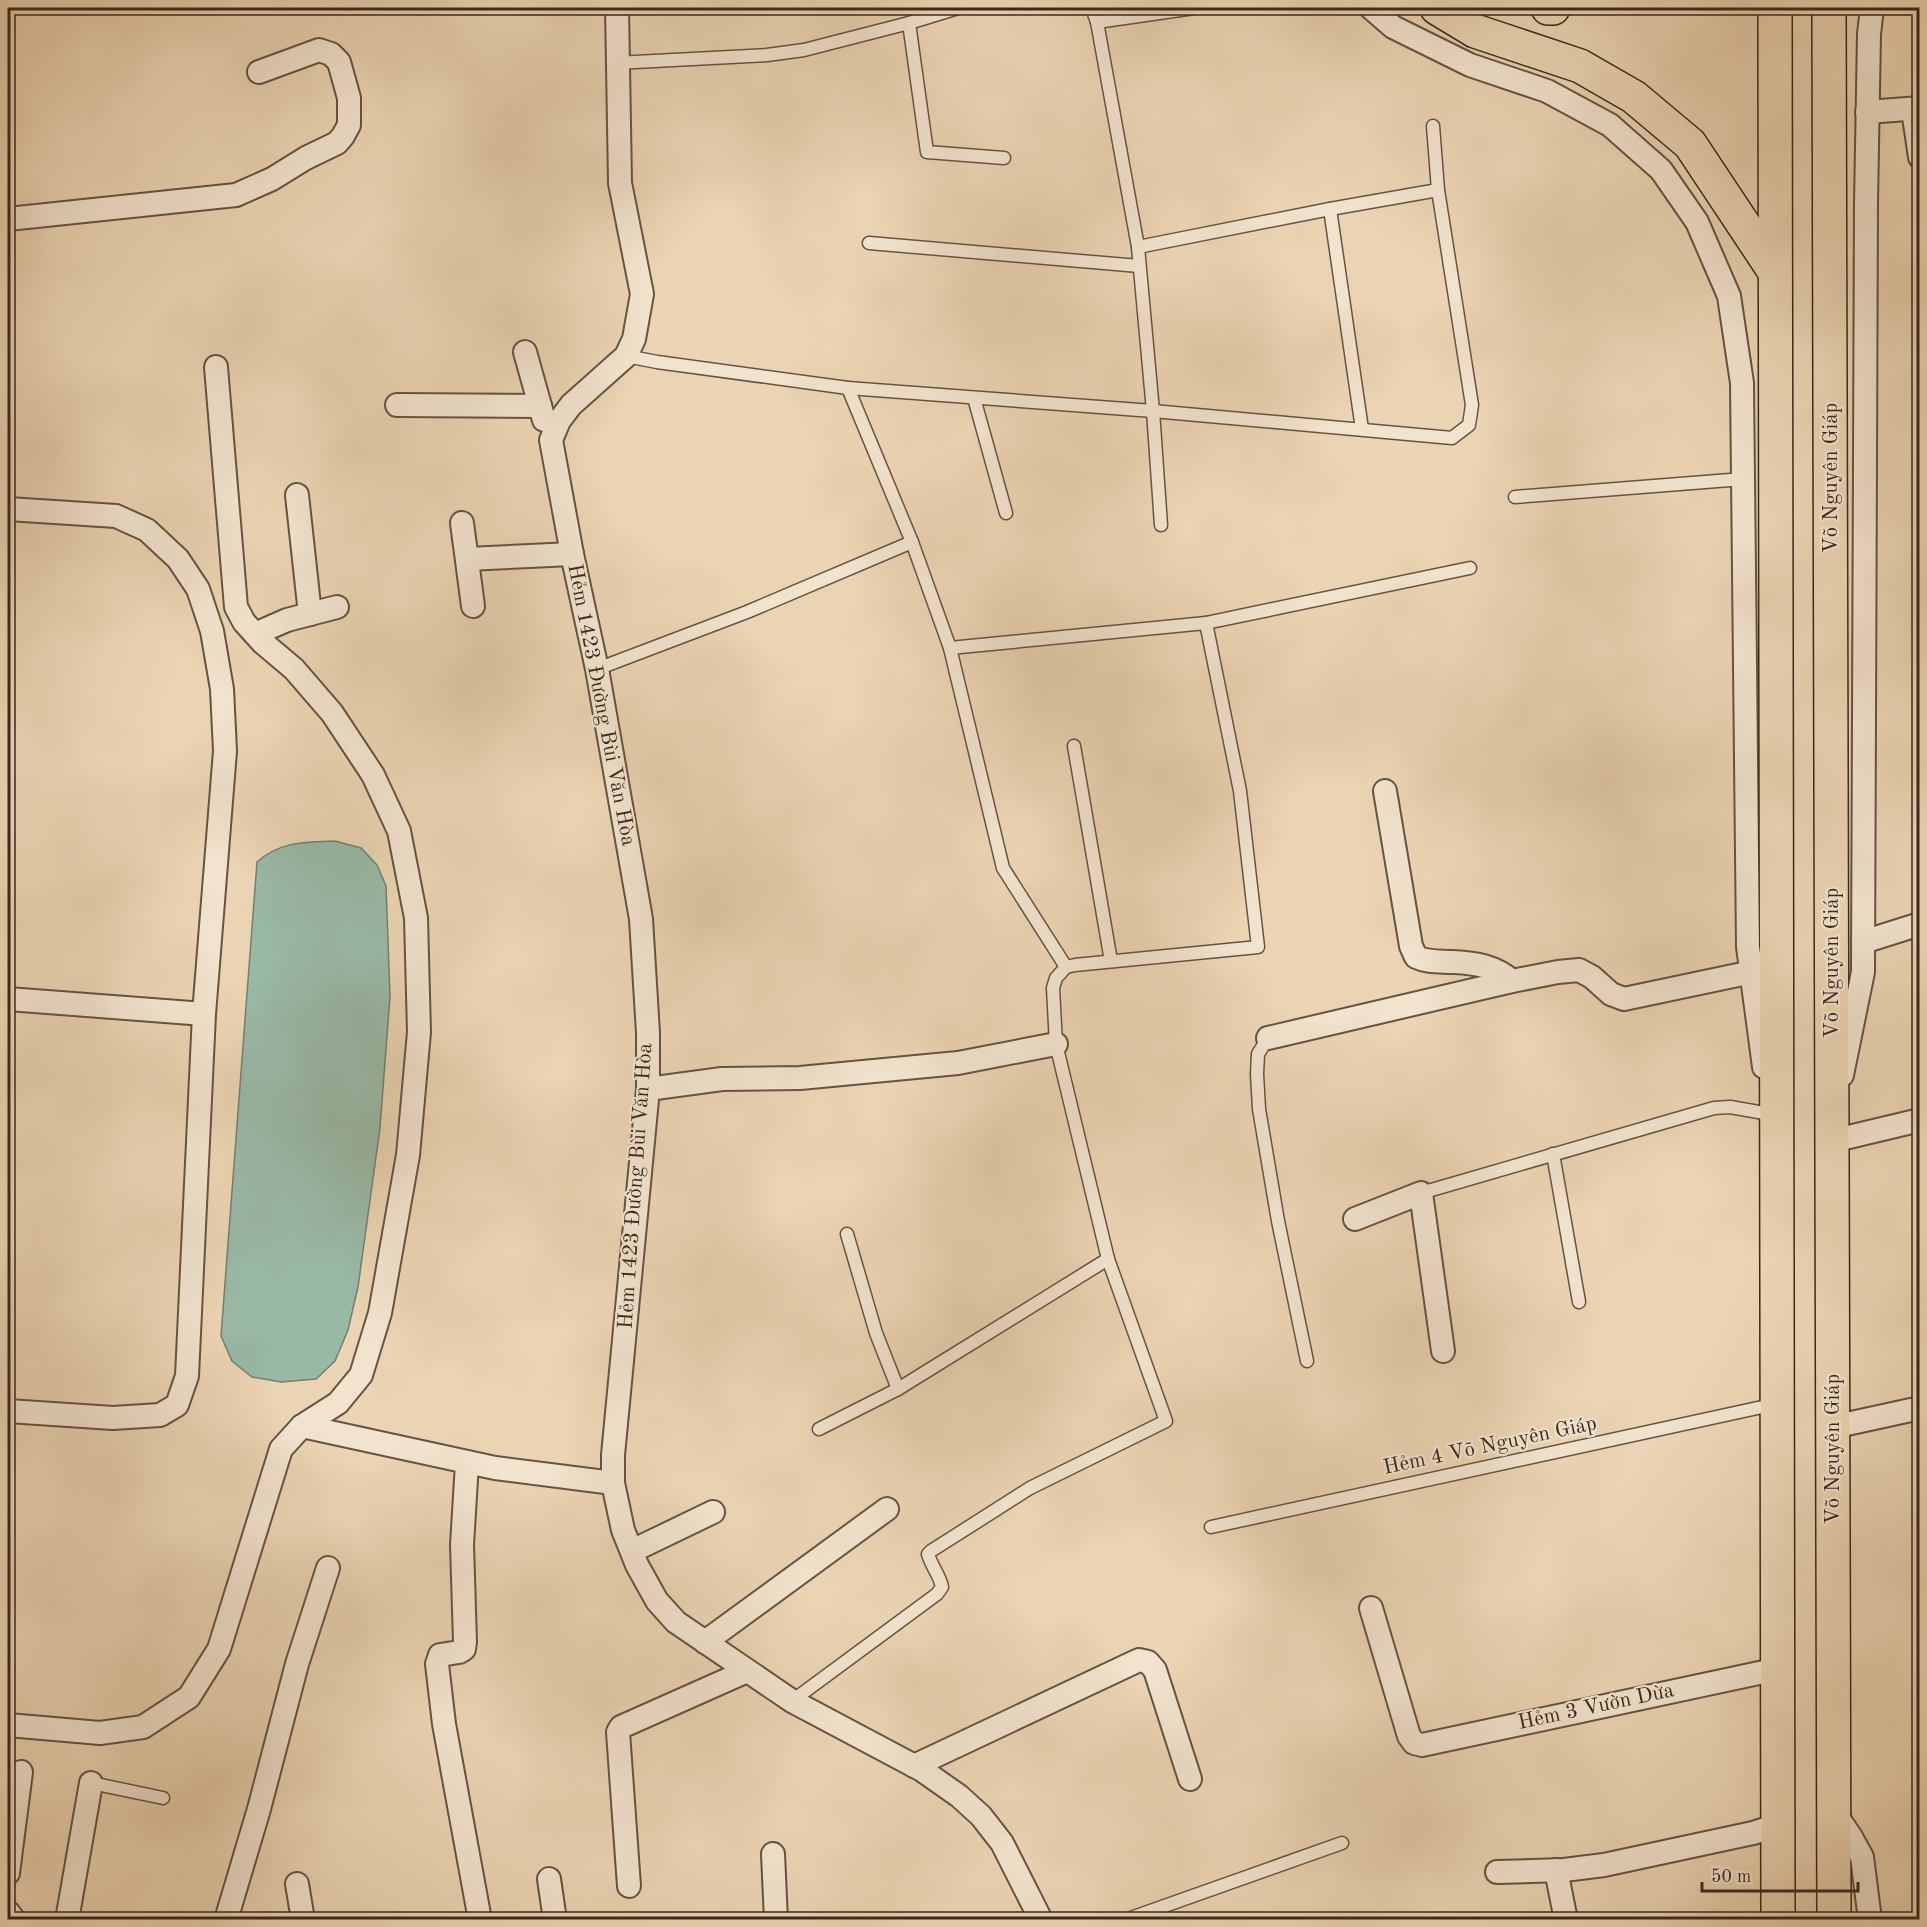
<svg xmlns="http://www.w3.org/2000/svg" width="1927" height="1927" font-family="'Old Standard TT',serif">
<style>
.water{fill:#99b9a7;stroke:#737f70;stroke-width:1.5}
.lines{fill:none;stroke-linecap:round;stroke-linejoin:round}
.service-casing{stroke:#665343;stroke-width:15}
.minor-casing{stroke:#665343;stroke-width:26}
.trunk-casing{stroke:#3a281e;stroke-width:36}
.motorway-casing{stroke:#3a281e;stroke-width:36}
.service{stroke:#f2e3ce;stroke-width:12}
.minor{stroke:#f2e3ce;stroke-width:22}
.trunk{stroke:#ebd4b3;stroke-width:33}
.motorway{stroke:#ebd4b3;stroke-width:33}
.labels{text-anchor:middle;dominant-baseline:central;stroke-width:4.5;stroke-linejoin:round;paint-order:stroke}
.street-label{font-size:21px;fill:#3a281e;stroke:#f2e3ce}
</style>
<rect width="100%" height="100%" fill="#ebd4b3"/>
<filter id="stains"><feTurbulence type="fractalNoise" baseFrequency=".00333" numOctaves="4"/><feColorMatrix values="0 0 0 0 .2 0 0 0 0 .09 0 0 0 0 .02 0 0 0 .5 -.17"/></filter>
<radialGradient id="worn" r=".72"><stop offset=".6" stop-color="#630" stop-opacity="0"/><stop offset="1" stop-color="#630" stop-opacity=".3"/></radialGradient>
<path class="water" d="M335 841 361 848 377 865 386 886 390 996 380 1128 358 1287 348 1330 335 1361 316 1379 281 1382 252 1377 232 1361 221 1336 257 862C281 841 305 842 335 841Z"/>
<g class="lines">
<defs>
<g id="service">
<polyline points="1092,8 1097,22"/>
<polyline points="909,23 927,152 1004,158"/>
<polyline points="616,63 767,55 804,50 909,23 958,8"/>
<polyline points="1433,126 1438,190"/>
<polyline points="1330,209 1362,429"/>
<polyline points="869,243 1139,266"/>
<polyline points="626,356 657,362 848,388 1153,411 1452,438 1469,425 1472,405 1438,190 1330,209 1138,247"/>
<polyline points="974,398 1006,513"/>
<polyline points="1515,497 1743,479"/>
<polyline points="1161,525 1153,411 1138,247 1097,22 1194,8"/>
<polyline points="950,648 1206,623 1470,568"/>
<polyline points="597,669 747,612 912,542"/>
<polyline points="1074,746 1111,961"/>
<polyline points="1066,967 1075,965 1258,947 1240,791 1206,623"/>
<polyline points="1268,1038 1258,1054 1257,1074 1259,1109 1278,1221 1307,1361"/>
<polyline points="1553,1154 1579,1302"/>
<polyline points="1421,1193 1714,1108 1730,1107 1770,1114"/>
<polyline points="847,1234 876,1333 898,1389"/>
<polyline points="819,1429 898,1389 1108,1259"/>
<polyline points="1211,1527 1776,1404"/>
<path d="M792 1701 937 1594 942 1587C940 1575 931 1566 928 1554L931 1551 1030 1488 1166 1421 1108 1259 1056 1044 1053 988 1056 978 1066 967 1003 868 950 648 912 542 848 388"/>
<polyline points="91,1783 163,1798"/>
<polyline points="1125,1920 1342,1843"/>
</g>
<g id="minor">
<polyline points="617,8 620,183 642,294 634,339 626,356 571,405 559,421 551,440 572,554 597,669 641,919 648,1033 648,1089 613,1455 613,1483 623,1530 637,1565 657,1601 676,1622 792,1701 922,1770 959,1796 981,1816 1002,1843 1041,1920"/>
<polyline points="1371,8 1393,27 1470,65 1547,91 1610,125 1661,170 1697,222 1729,296 1742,383 1748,947 1764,1067"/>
<polyline points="1913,110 1920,157"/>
<polyline points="1867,112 1920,108"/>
<polyline points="8,219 236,195 272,179 306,158 337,143 343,136 349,125 349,98 339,62 331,54 319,50 259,72"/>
<polyline points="525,352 544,420"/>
<polyline points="397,405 540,406"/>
<polyline points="297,495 310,614"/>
<polyline points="8,509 116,516 147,530 178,559 198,589 212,631 222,689 225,751 204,1014 187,1376 177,1405 160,1415 113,1418 8,1411"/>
<polyline points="462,523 473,606"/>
<polyline points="467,559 572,554"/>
<polyline points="255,634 287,620 337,607"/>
<path d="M1385 791 1411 946 1416 957C1429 963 1440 961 1454 962 1475 963 1495 966 1512 981"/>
<polyline points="1863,942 1920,924"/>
<polyline points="8,999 204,1014"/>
<polyline points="1268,1038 1512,981 1558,972 1579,970 1592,977 1611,994 1624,999 1752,972"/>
<polyline points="1842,1075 1863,972 1866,203 1869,34 1872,8"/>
<polyline points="648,1089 722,1079 800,1078 958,1063 1056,1044"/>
<polyline points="1832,1141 1920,1120"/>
<polyline points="1355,1219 1421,1193 1443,1351"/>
<polyline points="302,1426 495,1468 613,1483"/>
<polyline points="1833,1427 1920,1408"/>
<polyline points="467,1463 462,1545 465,1642 464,1649 459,1652 440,1655 437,1664 444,1724 480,1920"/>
<polyline points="632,1551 713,1512"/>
<polyline points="1371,1608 1409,1736 1414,1743 1422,1745 1778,1669"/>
<polyline points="705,1642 887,1509"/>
<polyline points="8,1725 100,1733 143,1727 189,1697 219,1649 281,1449 302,1426 338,1403 361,1375 380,1313 408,1155 419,1032 416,918 399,831 373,775 332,713 294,669 262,642 244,622 236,607 216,367"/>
<polyline points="914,1766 1139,1660 1148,1662 1155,1670 1190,1779"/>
<polyline points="1834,1812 1851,1837 1862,1857 1870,1920"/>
<polyline points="773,1854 776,1920"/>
<polyline points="1556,1870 1566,1920"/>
<polyline points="1497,1872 1564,1870 1604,1865 1753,1833 1778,1825"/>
<polyline points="8,1873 21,1772"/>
<polyline points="549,1879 555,1920"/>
<polyline points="297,1884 303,1920"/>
<polyline points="629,1886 618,1732 621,1727 747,1671"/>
<polyline points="8,1912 14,1920"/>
<polyline points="67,1920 91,1783"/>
<polyline points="226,1920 259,1809 297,1664 328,1568"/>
</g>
<g id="trunk">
<polyline points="1775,8 1778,1920"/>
<polyline points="1829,8 1834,1920"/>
</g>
<g id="motorway">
<polyline points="1437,8 1475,31 1580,66 1634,97 1690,144 1775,272"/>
<polyline points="1548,8 1553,8"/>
</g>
</defs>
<use href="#service" class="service-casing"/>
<use href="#minor" class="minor-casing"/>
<use href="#trunk" class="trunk-casing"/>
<use href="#motorway" class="motorway-casing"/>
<use href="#service" class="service"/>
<use href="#minor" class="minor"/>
<use href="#trunk" class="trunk"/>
<use href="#motorway" class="motorway"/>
</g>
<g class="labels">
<g class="street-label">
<text transform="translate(1831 478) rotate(-90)">Võ Nguyên Giáp</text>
<text transform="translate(601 705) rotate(79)">Hẻm 1423 Đường Bùi Văn Hòa</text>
<text transform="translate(1832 963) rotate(-90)">Võ Nguyên Giáp</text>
<text transform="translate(636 1186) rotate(-86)">Hẻm 1423 Đường Bùi Văn Hòa</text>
<text transform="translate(1490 1446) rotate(-12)">Hẻm 4 Võ Nguyên Giáp</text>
<text transform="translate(1833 1449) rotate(-90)">Võ Nguyên Giáp</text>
<text transform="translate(1596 1707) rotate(-12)">Hẻm 3 Vườn Dừa</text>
</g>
</g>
<rect width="1927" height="1927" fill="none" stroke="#ebd4b3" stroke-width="30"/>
<rect x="9" y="9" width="1909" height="1909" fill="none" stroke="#3a281e" stroke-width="3"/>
<rect x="15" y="15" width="1897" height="1897" fill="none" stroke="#3a281e" stroke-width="1.5"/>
<path d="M1702 1882v9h156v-9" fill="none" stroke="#3a281e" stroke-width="3"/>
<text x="1711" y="1882" font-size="18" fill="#3a281e" stroke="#f2e3ce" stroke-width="4.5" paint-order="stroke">50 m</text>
<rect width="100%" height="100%" filter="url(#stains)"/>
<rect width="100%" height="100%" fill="url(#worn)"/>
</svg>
